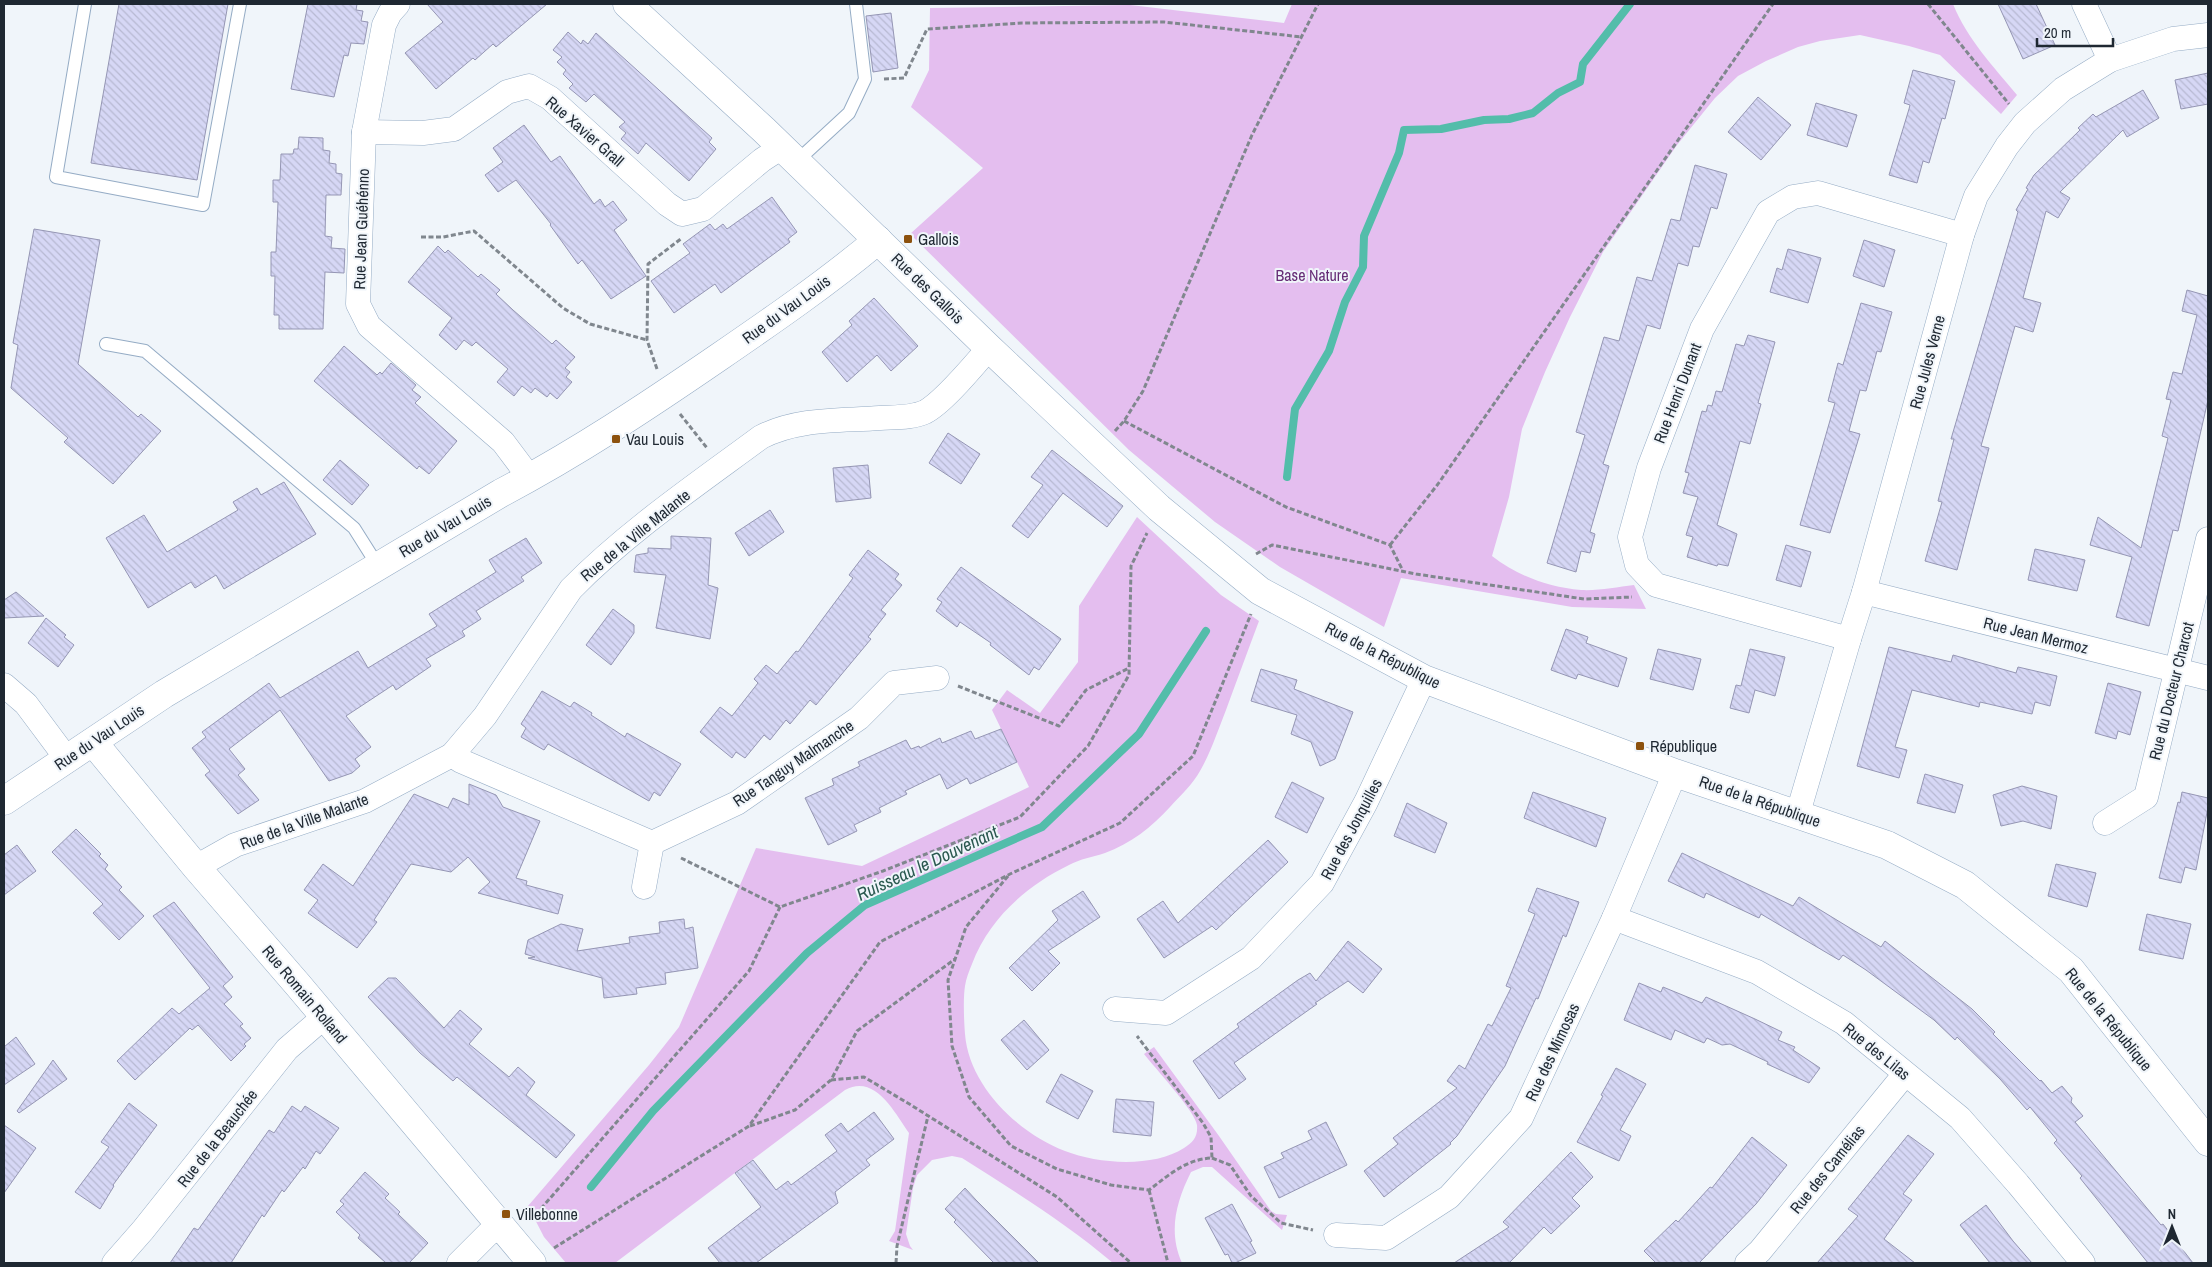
<svg xmlns="http://www.w3.org/2000/svg" width="2212" height="1267" font-family="'Archivo Narrow',sans-serif">
<style>
.park{fill:#e4beef}
.lines{fill:none;stroke-linecap:round;stroke-linejoin:round}
.stream{stroke:#53bdaa;stroke-width:8}
.building{fill:url(#building-back-hatch);stroke:#9596b4}
.lane-casing{stroke:#95acc5;stroke-width:14}
.street-casing{stroke:#95acc5;stroke-width:25}
.secondary-casing{stroke:#95acc5;stroke-width:29}
.path{stroke:#80878e;stroke-width:3;stroke-dasharray:5 2.5;stroke-linecap:butt}
.lane{stroke:#fff;stroke-width:12}
.street{stroke:#fff;stroke-width:24}
.secondary{stroke:#fff;stroke-width:28}
.poi-dot{fill:#8c510e;stroke:#f0f5fa;stroke-width:2}
.labels{text-anchor:middle;dominant-baseline:central;stroke-width:4;stroke-linejoin:round;paint-order:stroke}
.street-label{font-size:16px;fill:#1f2832;stroke:#f0f5fa}
.poi-label{font-size:16px;fill:#1f2832;stroke:#f0f5fa;text-anchor:start}
.park-label{font-size:16px;fill:#662c76;stroke:#f0f5fa}
.water-label{font-size:18px;font-style:italic;fill:#2b5950;stroke:#f0f5fa}
</style>
<defs>
<pattern id="building-back-hatch" width="6" height="6" patternUnits="userSpaceOnUse" patternTransform="scale(1.25)"><rect width="6" height="6" fill="#d6d7f5"/><path d="M-1 5l2 2M0 0l6 6M5-1l2 2" fill="none" stroke="#b7b9d2"/></pattern>
</defs>
<rect width="100%" height="100%" fill="#f0f5fa"/>
<g class="park">
<path d="M1292 4H1953C1967 39 1994 67 2017 95L2001 114 1940 55 1909 46 1860 35 1820 41 1798 47 1766 61 1738 76 1715 98 1677 145 1603 252 1570 317 1545 372 1522 429 1509 497 1492 556C1518 576 1548 587 1581 590 1598 591 1617 587 1634 585L1646 609 1572 607 1401 578 1384 627 1280 567 1215 522 1129 450 910 234 983 168 911 107 929 70 930 8 1130 5 1284 23Z"/>
<path d="M1137 517 1221 595 1259 621C1248 650 1237 680 1226 710 1218 730 1211 752 1200 771 1193 784 1180 796 1170 807 1152 827 1130 844 1105 853 1093 857 1080 859 1069 865 1026 886 989 919 972 964 969 971 966 979 965 986 963 998 964 1022 965 1034 969 1086 1018 1133 1065 1151 1098 1164 1153 1168 1184 1148 1193 1142 1198 1137 1197 1125 1195 1111 1154 1067 1144 1054L1154 1047 1219 1136 1271 1211 1276 1214 1287 1215 1282 1230 1212 1167H1203L1191 1172C1176 1202 1168 1232 1182 1263H1113C1066 1223 1014 1191 962 1158L952 1156 932 1160 917 1175 913 1188 906 1234 910 1246 913 1250 889 1241 895 1231 909 1133C895 1113 875 1073 845 1090L615 1263H566L544 1237 528 1206 649 1065 679 1027 756 848 862 866 1029 787 992 710 1007 690 1040 713 1078 662 1079 606Z"/>
</g>
<g class="lines">
<g class="stream">
<polyline points="1287,477 1295,409 1329,351 1345,302 1363,267 1364,236 1399,153 1404,130 1441,129 1484,120 1509,119 1533,113 1558,93 1580,82 1583,64 1630,4"/>
<polyline points="591,1187 653,1111 807,953 865,905 1042,827 1139,734 1206,631"/>
</g>
</g>
<g class="building">
<polygon points="119,4 228,4 197,180 91,163"/>
<polygon points="308,4 357,4 356,10 363,11 361,21 368,22 364,44 351,43 348,56 344,55 334,97 291,89"/>
<polygon points="427,4 547,4 496,47 493,44 475,60 473,58 436,89 405,53 443,22"/>
<polygon points="1998,4 2036,4 2055,45 2023,59"/>
<polygon points="891,13 898,68 873,72 866,16"/>
<polygon points="568,32 581,44 583,40 588,44 596,33 712,138 709,142 716,149 689,181 646,143 638,154 621,139 626,133 619,127 625,122 594,94 586,102 569,88 573,84 563,74 566,70 557,62 562,57 553,50"/>
<polygon points="1913,70 1955,81 1945,119 1942,118 1929,163 1923,161 1917,183 1889,175 1909,109 1910,105 1904,103"/>
<polygon points="2208,73 2208,104 2181,109 2175,80"/>
<polygon points="2143,90 2159,118 2127,137 2123,130 2060,192 2070,198 2058,218 2046,211 2023,298 2041,303 2033,332 2015,326 1981,446 1989,448 1957,570 1925,561 1942,502 1938,501 1954,439 1951,439 2018,212 2016,210 2028,189 2026,188 2034,175 2080,130 2078,128 2093,114 2096,117"/>
<polygon points="1758,97 1791,125 1761,160 1728,132"/>
<polygon points="1816,103 1857,115 1847,147 1807,135"/>
<polygon points="524,125 551,162 560,156 594,204 600,199 605,207 613,201 627,220 614,230 646,276 611,299 582,260 578,264 550,225 551,224 516,180 498,192 485,175 503,162 493,148"/>
<polygon points="299,137 323,138 323,150 330,151 329,163 336,164 336,173 342,174 341,195 326,195 325,236 332,237 331,248 345,249 344,273 325,272 323,329 279,329 279,315 274,315 275,276 271,276 271,252 276,252 278,202 273,202 273,180 280,180 281,154 293,154 294,149 298,149"/>
<polygon points="1695,165 1727,174 1717,209 1711,207 1699,247 1693,246 1688,266 1678,263 1660,329 1647,325 1603,464 1609,466 1590,532 1595,534 1590,553 1581,551 1576,572 1547,563 1585,435 1576,432 1604,337 1619,341 1637,277 1652,281 1671,219 1680,221"/>
<polygon points="772,197 797,232 788,239 790,242 721,293 715,284 674,313 651,281 690,253 683,244 710,224 715,230 723,224 727,229"/>
<polygon points="34,229 100,240 78,364 138,417 141,414 161,431 113,484 64,442 68,438 11,388 18,345 13,343"/>
<polygon points="1864,240 1895,250 1884,287 1853,276"/>
<polygon points="438,246 445,253 448,250 478,277 481,274 500,290 496,294 513,310 552,344 556,340 575,357 565,368 570,372 566,377 572,382 557,399 550,393 547,397 535,388 531,393 522,386 514,396 497,382 508,369 476,342 472,346 464,340 456,350 439,335 452,318 408,282"/>
<polygon points="1788,249 1821,258 1808,303 1770,292 1777,268 1782,270"/>
<polygon points="2187,290 2208,296 2208,400 2178,531 2173,530 2149,626 2116,617 2132,557 2090,545 2098,517 2141,548 2168,438 2162,436 2171,400 2166,399 2173,372 2182,374 2197,315 2182,311"/>
<polygon points="874,298 918,346 891,371 877,355 847,382 822,352 852,325 849,321"/>
<polygon points="1861,303 1892,312 1881,352 1877,351 1866,391 1860,390 1849,431 1860,434 1830,533 1800,525 1835,403 1828,401 1838,363 1843,365"/>
<polygon points="1748,335 1775,342 1758,403 1761,404 1750,444 1740,441 1717,525 1737,534 1728,566 1718,564 1717,566 1687,557 1693,537 1686,535 1698,497 1683,493 1689,473 1685,472 1702,411 1706,412 1708,405 1712,406 1716,391 1722,392 1736,344 1744,346"/>
<polygon points="344,346 377,375 380,372 382,374 391,363 416,385 412,390 421,397 415,403 457,441 429,474 419,466 417,469 314,381"/>
<polygon points="948,433 980,454 961,484 929,463"/>
<polygon points="1052,450 1123,506 1107,527 1063,493 1028,538 1012,526 1043,485 1031,477"/>
<polygon points="340,460 369,485 352,505 323,480"/>
<polygon points="868,465 871,498 836,502 833,468"/>
<polygon points="284,482 316,534 224,589 216,575 195,588 191,582 148,608 106,538 144,515 167,552 238,510 233,502 257,488 261,495"/>
<polygon points="770,510 784,532 749,556 735,533"/>
<polygon points="671,536 711,538 708,585 718,588 710,639 656,628 666,575 634,572 636,555 648,553 648,548 671,549"/>
<polygon points="526,538 542,563 521,577 524,581 476,611 481,619 462,631 465,636 426,659 431,666 396,690 393,685 346,716 371,747 355,759 360,766 352,773 329,781 280,710 229,749 245,769 238,775 259,800 238,814 205,775 210,771 192,748 206,737 202,732 269,683 280,698 358,651 368,668 437,626 429,614 496,572 489,560"/>
<polygon points="1786,545 1811,552 1801,587 1776,580"/>
<polygon points="2035,549 2085,560 2077,591 2028,580"/>
<polygon points="868,550 899,574 895,579 902,585 881,610 886,614 868,637 871,639 816,705 810,700 790,724 786,720 770,740 764,735 745,758 736,752 732,758 700,732 720,707 732,716 758,683 754,679 766,665 777,674 796,651 798,652 853,578 849,575"/>
<polygon points="961,567 1061,639 1039,670 1034,667 1029,675 990,645 991,643 960,622 957,627 936,611 942,602 937,599"/>
<polygon points="16,592 44,616 4,618 4,600"/>
<polygon points="613,609 634,625 634,633 611,665 586,645"/>
<polygon points="46,618 66,635 64,637 74,645 58,667 28,643"/>
<polygon points="1566,629 1588,637 1586,643 1627,658 1618,687 1578,674 1576,679 1551,670"/>
<polygon points="1889,647 1951,662 1953,655 2016,673 2018,667 2057,676 2050,706 2035,702 2032,714 1980,702 1979,707 1912,690 1895,747 1907,750 1899,778 1857,766"/>
<polygon points="1658,649 1701,659 1693,690 1650,679"/>
<polygon points="1750,649 1785,657 1775,696 1755,690 1749,713 1730,708 1736,685 1741,686"/>
<polygon points="1261,669 1297,680 1294,689 1353,712 1335,759 1320,766 1311,742 1291,734 1297,715 1251,701"/>
<polygon points="2108,683 2141,692 2130,735 2118,731 2116,739 2095,733"/>
<polygon points="542,691 570,707 574,702 592,713 591,715 625,737 627,733 681,764 660,796 654,792 649,801 548,744 544,750 521,737 526,728 521,724"/>
<polygon points="1001,729 1017,762 970,784 967,778 947,789 940,774 905,791 907,794 879,808 881,812 854,825 857,831 828,845 805,798 834,785 832,779 860,766 858,762 906,740 911,749 919,746 920,748 940,738 942,743 971,731 975,739"/>
<polygon points="1925,774 1963,785 1955,813 1917,803"/>
<polygon points="1292,782 1324,798 1307,833 1275,817"/>
<polygon points="469,784 496,795 503,807 540,821 516,878 527,881 526,885 563,895 558,914 478,893 490,882 468,857 451,872 411,864 374,920 377,922 357,948 308,913 318,900 304,890 323,864 353,886 414,794 448,808 453,798 469,805"/>
<polygon points="2022,786 2057,796 2051,829 2023,821 2001,826 1993,795"/>
<polygon points="1533,792 1606,818 1596,847 1524,818"/>
<polygon points="2182,792 2208,798 2208,807 2196,870 2185,867 2181,883 2159,878 2178,802 2180,803"/>
<polygon points="1407,803 1447,823 1435,853 1394,836"/>
<polygon points="76,829 101,854 99,856 108,865 105,869 122,887 119,890 144,916 119,940 93,913 103,904 52,852"/>
<polygon points="1268,840 1288,862 1216,930 1212,926 1164,958 1137,919 1163,901 1178,923"/>
<polygon points="17,845 36,871 4,895 4,855"/>
<polygon points="1682,853 1793,906 1799,897 1881,947 1885,941 1972,1009 1995,1032 1993,1034 2040,1081 2041,1080 2052,1093 2062,1086 2072,1098 2071,1102 2083,1116 2075,1122 2161,1225 2163,1224 2193,1263 2148,1263 2080,1178 2082,1176 2054,1143 2057,1140 2030,1107 2027,1110 2000,1079 1957,1037 1955,1040 1934,1020 1866,970 1843,955 1839,960 1761,914 1759,918 1706,893 1704,898 1668,881"/>
<polygon points="2056,864 2096,873 2087,907 2048,896"/>
<polygon points="1537,888 1579,902 1566,937 1563,935 1538,999 1536,998 1505,1066 1457,1136 1450,1143 1451,1144 1384,1197 1364,1171 1398,1144 1393,1138 1457,1088 1447,1081 1459,1065 1465,1069 1488,1024 1492,1026 1511,988 1506,986 1535,914 1528,911"/>
<polygon points="1083,891 1100,917 1048,951 1060,963 1032,991 1009,968 1058,920 1052,911"/>
<polygon points="174,902 233,977 223,986 232,997 224,1004 243,1024 240,1026 251,1038 244,1044 246,1046 231,1061 198,1025 192,1030 190,1028 135,1080 117,1061 172,1008 179,1014 210,988 153,916"/>
<polygon points="2147,914 2191,924 2183,959 2139,950"/>
<polygon points="684,919 685,929 693,927 698,968 665,973 666,984 636,988 637,994 604,998 602,978 528,958 535,957 525,954 528,940 561,924 583,929 577,951 630,943 629,937 660,933 659,922"/>
<polygon points="1348,941 1382,969 1363,993 1348,981 1315,1003 1317,1004 1234,1063 1246,1079 1219,1099 1193,1061 1239,1027 1237,1024 1298,980 1310,973 1316,981"/>
<polygon points="388,978 396,978 444,1028 460,1010 482,1029 469,1044 509,1077 518,1067 535,1082 526,1095 575,1135 556,1158 457,1077 453,1081 420,1053 368,997"/>
<polygon points="1639,983 1661,992 1663,987 1702,1003 1706,997 1755,1019 1782,1032 1778,1040 1795,1047 1793,1050 1820,1068 1809,1083 1767,1064 1768,1062 1730,1044 1722,1045 1707,1038 1704,1043 1675,1030 1671,1040 1624,1020"/>
<polygon points="1024,1020 1049,1050 1027,1070 1001,1040"/>
<polygon points="16,1037 35,1064 4,1085 4,1047"/>
<polygon points="53,1060 67,1079 19,1113 17,1111"/>
<polygon points="1616,1068 1646,1084 1620,1130 1631,1136 1619,1161 1577,1142 1603,1096 1601,1095"/>
<polygon points="1061,1074 1093,1091 1078,1119 1046,1102"/>
<polygon points="1116,1099 1154,1102 1151,1136 1113,1132"/>
<polygon points="129,1103 157,1125 113,1185 114,1186 100,1209 75,1192 109,1147 101,1142"/>
<polygon points="292,1106 301,1112 305,1106 339,1128 320,1154 316,1151 305,1169 303,1167 284,1192 282,1190 264,1217 262,1215 231,1263 170,1263 194,1228 198,1230 269,1130 274,1133"/>
<polygon points="874,1112 894,1139 866,1160 870,1165 835,1192 838,1203 756,1263 720,1263 708,1248 761,1207 735,1173 753,1160 776,1190 788,1181 791,1185 837,1151 825,1135 841,1123 848,1132"/>
<polygon points="1326,1122 1347,1165 1279,1198 1264,1167 1284,1158 1281,1153 1312,1139 1308,1131"/>
<polygon points="4,1125 36,1148 4,1193"/>
<polygon points="1908,1135 1934,1154 1903,1194 1912,1200 1884,1239 1915,1263 1817,1263 1858,1216 1848,1209"/>
<polygon points="1752,1137 1787,1165 1756,1204 1699,1263 1656,1263 1644,1251 1676,1220 1678,1222 1710,1187 1712,1188"/>
<polygon points="1571,1152 1593,1177 1572,1198 1580,1206 1551,1234 1544,1227 1509,1263 1454,1263 1509,1227 1503,1222"/>
<polygon points="365,1172 389,1194 385,1198 400,1212 398,1214 428,1243 409,1263 386,1263 358,1238 360,1235 336,1212 344,1204 340,1201"/>
<polygon points="965,1188 976,1200 1039,1263 994,1263 954,1222 956,1220 945,1209"/>
<polygon points="1232,1204 1252,1241 1250,1242 1256,1253 1235,1263 1232,1263 1228,1254 1225,1255 1205,1218"/>
<polygon points="1986,1205 2013,1241 2032,1263 1990,1263 1960,1225"/>
</g>
<g class="lines">
<defs>
<g id="lane">
<polyline points="85,4 56,177 203,205 240,4"/>
<polyline points="797,161 849,113 865,79 856,4"/>
<polyline points="106,344 145,351 354,528 378,566"/>
</g>
<g id="street">
<polyline points="398,4 390,13 384,25 364,132 358,304 369,326 503,442 530,478"/>
<polyline points="2084,4 2110,60"/>
<polyline points="364,132 423,133 454,129 507,92 529,86 550,98 667,204 682,214 703,209 762,160 782,147"/>
<polyline points="1864,592 2208,678"/>
<polyline points="1849,639 1656,585 1637,565 1630,537 1649,468 1702,329 1768,212 1793,197 1818,193 1962,235"/>
<polyline points="4,685 26,704 67,759"/>
<polyline points="452,755 461,761 652,843 737,803 859,718 894,683 937,678"/>
<polyline points="1798,813 1849,639 1864,592 1962,235 1976,196 2007,146 2025,123 2063,89 2110,60 2173,39 2208,35"/>
<polyline points="2105,823 2146,797 2208,539"/>
<path d="M196 867 235 845 365 801 452 755 485 716 571 589C627 532 696 485 761 437 798 418 839 421 880 418 894 417 912 418 925 412 944 402 974 365 989 348"/>
<polyline points="644,887 652,843"/>
<polyline points="1614,918 1757,972 1844,1023 1960,1118 2018,1184 2083,1263"/>
<polyline points="1115,1009 1166,1013 1251,958 1322,883 1366,802 1424,679"/>
<polyline points="1336,1235 1386,1238 1449,1197 1521,1118 1614,918 1675,773"/>
<polyline points="114,1263 143,1230 287,1049 324,1017"/>
<polyline points="459,1263 488,1234 501,1226"/>
<polyline points="1747,1263 1760,1251 1905,1074"/>
</g>
<g id="secondary">
<polyline points="627,4 764,130 989,348 1159,508 1260,591 1424,679 1675,773 1887,845 1965,885 2071,970 2208,1142"/>
<polyline points="93,742 196,867 298,985 532,1263"/>
<path d="M4 801 164 694 501 493C577 453 649 405 719 357 773 320 828 282 878 240"/>
</g>
</defs>
<use href="#lane" class="lane-casing"/>
<use href="#street" class="street-casing"/>
<use href="#secondary" class="secondary-casing"/>
<g class="path">
<polyline points="1928,4 2009,104"/>
<polyline points="884,79 904,78 927,29 1022,23 1164,22 1302,37"/>
<polyline points="421,237 443,237 474,231 563,308 590,324 647,340"/>
<polyline points="657,369 647,340 648,264 682,238"/>
<polyline points="680,414 707,448"/>
<polyline points="1124,421 1286,507 1390,545 1403,571"/>
<polyline points="1115,431 1124,421 1143,391 1252,135 1318,4"/>
<polyline points="1390,545 1438,484 1773,4"/>
<polyline points="1256,554 1272,545 1416,574 1584,599 1632,597"/>
<polyline points="958,686 1059,726 1086,690 1129,668"/>
<polyline points="681,858 780,907 883,871 1020,817 1088,746 1129,675 1131,566 1147,533"/>
<path d="M1008 876 966 927 948 980 952 1046 969 1097 1011 1146 1057 1169 1111 1185 1149 1190C1169 1175 1186 1159 1212 1158L1211 1137 1203 1123 1137 1036"/>
<polyline points="831,1080 864,1077 911,1105 1057,1197 1131,1263"/>
<polyline points="750,1126 795,1110 831,1080 857,1031 955,959"/>
<polyline points="1212,1158 1230,1165 1251,1196 1281,1223 1313,1230"/>
<polyline points="1149,1190 1168,1263"/>
<polyline points="531,1220 749,971 780,907"/>
<polyline points="554,1248 749,1126 880,942 1010,874 1120,823 1193,756 1251,614"/>
<polyline points="896,1263 897,1246 928,1116"/>
</g>
<use href="#lane" class="lane"/>
<use href="#street" class="street"/>
<use href="#secondary" class="secondary"/>
</g>
<g class="poi-dot">
<rect x="903" y="234" width="10" height="10" rx="2.5"/>
<rect x="611" y="434" width="10" height="10" rx="2.5"/>
<rect x="1635" y="741" width="10" height="10" rx="2.5"/>
<rect x="501" y="1209" width="10" height="10" rx="2.5"/>
</g>
<g class="labels">
<g class="street-label">
<text transform="translate(585 131) rotate(41)">Rue Xavier Grall</text>
<text transform="translate(361 229) rotate(-88)">Rue Jean Guéhénno</text>
<text transform="translate(928 288) rotate(44)">Rue des Gallois</text>
<text transform="translate(786 309) rotate(-36)">Rue du Vau Louis</text>
<text transform="translate(1927 362) rotate(-75)">Rue Jules Verne</text>
<text transform="translate(1677 393) rotate(-69)">Rue Henri Dunant</text>
<text transform="translate(445 526) rotate(-31)">Rue du Vau Louis</text>
<text transform="translate(635 535) rotate(-39)">Rue de la Ville Malante</text>
<text transform="translate(2036 635) rotate(14)">Rue Jean Mermoz</text>
<text transform="translate(1383 655) rotate(27)">Rue de la République</text>
<text transform="translate(2171 691) rotate(-76)">Rue du Docteur Charcot</text>
<text transform="translate(99 737) rotate(-34)">Rue du Vau Louis</text>
<text transform="translate(793 763) rotate(-34)">Rue Tanguy Malmanche</text>
<text transform="translate(1760 801) rotate(19)">Rue de la République</text>
<text transform="translate(304 821) rotate(-20)">Rue de la Ville Malante</text>
<text transform="translate(1351 829) rotate(-62)">Rue des Jonquilles</text>
<text transform="translate(305 994) rotate(50)">Rue Romain Rolland</text>
<text transform="translate(2109 1019) rotate(51)">Rue de la République</text>
<text transform="translate(1877 1051) rotate(39)">Rue des Lilas</text>
<text transform="translate(1552 1052) rotate(-65)">Rue des Mimosas</text>
<text transform="translate(217 1138) rotate(-52)">Rue de la Beauchée</text>
<text transform="translate(1827 1169) rotate(-51)">Rue des Camélias</text>
</g>
<g class="poi-label">
<text x="918" y="239">Gallois</text>
<text x="626" y="439">Vau Louis</text>
<text x="1650" y="746">République</text>
<text x="516" y="1214">Villebonne</text>
</g>
<g class="park-label">
<text x="1312" y="275">Base Nature</text>
</g>
<g class="water-label">
<text transform="translate(927 863) rotate(-25)">Ruisseau le Douvenant</text>
</g>
</g>
<rect width="2212" height="1267" fill="none" stroke="#1f2832" stroke-width="10"/>
<g transform="translate(2172 1227)" stroke="#f0f5fa" stroke-width="4" paint-order="stroke">
<path d="M0-4L9 19L0 12L-9 19Z" fill="#1f2832"/>
<text y="-8" font-size="14" font-weight="bold" text-anchor="middle" fill="#1f2832">N</text>
</g>
<path d="M2037 38v8h76v-8" fill="none" stroke="#1f2832" stroke-width="2.5"/>
<text x="2044" y="38" font-size="15" fill="#1f2832" stroke="#f0f5fa" stroke-width="4" paint-order="stroke">20 m</text>
</svg>
